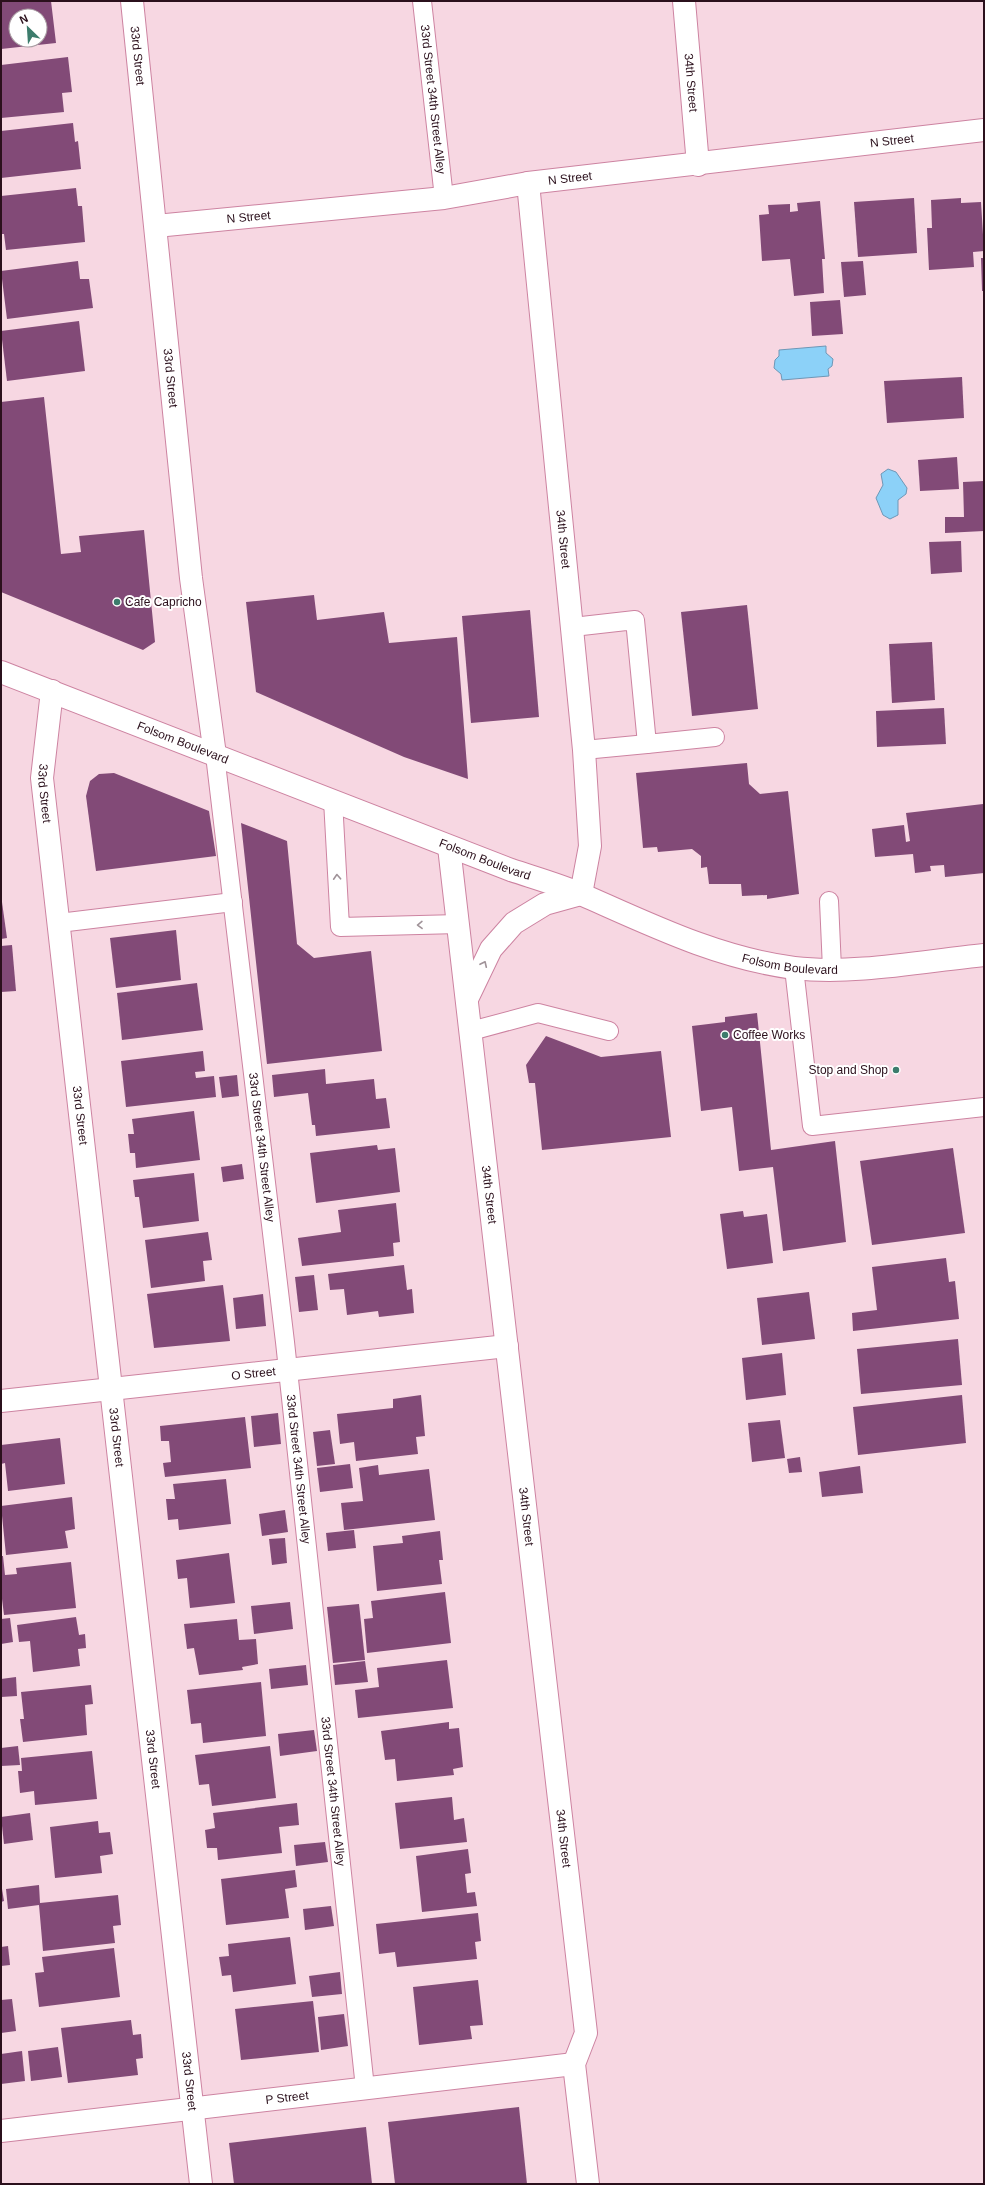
<svg xmlns="http://www.w3.org/2000/svg" width="985" height="2185" font-family="Arial,sans-serif">
<style>
.water{fill:#8cd1f8;stroke:#6f97b6}
.building{fill:#824a77;fill-rule:evenodd}
.lines{fill:none;stroke-linecap:round;stroke-linejoin:round}
.lane-casing{stroke:#cd83a1;stroke-width:20}
.street-casing{stroke:#cd83a1;stroke-width:24}
.secondary-casing{stroke:#cd83a1;stroke-width:24}
.primary-casing{stroke:#cd83a1;stroke-width:24}
.lane{stroke:#fff;stroke-width:18}
.street{stroke:#fff;stroke-width:22}
.secondary{stroke:#fff;stroke-width:22}
.primary{stroke:#fff;stroke-width:22}
.oneway{stroke:#a09399}
.poi-dot{fill:#3c7c6c;stroke:#fff;stroke-width:1.5}
.labels{text-anchor:middle;dominant-baseline:central;stroke-width:4;stroke-linejoin:round;paint-order:stroke}
.street-label{font-size:12px;fill:#2b101c;stroke:#fff}
.poi-label{font-size:12px;fill:#2b101c;stroke:#fff;text-anchor:start}
</style>
<rect width="100%" height="100%" fill="#f7d7e2"/>
<g class="water">
<polygon points="826,346 826,353 833,359 832,366 828,369 829,376 782,380 781,374 774,368 775,360 779,356 779,350"/>
<polygon points="888,469 896,472 907,488 906,494 898,500 898,515 890,519 883,515 876,498 883,485 881,474"/>
</g>
<g class="building">
<path d="M1 1H51L56 43 1 49ZM16 16H40V40H16Z"/>
<polygon points="68,57 72,92 62,93 64,112 1,118 1,65"/>
<polygon points="73,123 75,142 78,141 81,169 1,178 1,131"/>
<polygon points="76,188 78,206 82,206 85,242 6,250 4,234 1,234 1,196"/>
<polygon points="914,198 917,253 858,257 854,202"/>
<polygon points="961,198 961,203 981,202 984,251 973,252 974,267 929,270 927,228 932,228 931,200"/>
<polygon points="820,201 825,259 822,259 824,293 794,296 790,259 762,261 759,215 769,214 768,205 790,204 790,212 798,211 797,203"/>
<polygon points="981,258 984,258 984,291 982,291"/>
<polygon points="78,261 80,279 89,279 93,308 7,319 1,271"/>
<polygon points="863,261 866,295 844,297 841,262"/>
<polygon points="840,300 843,334 812,336 810,302"/>
<polygon points="79,321 85,371 7,381 1,331"/>
<polygon points="962,377 964,418 887,423 884,381"/>
<polygon points="44,397 61,554 81,552 79,536 144,530 155,642 143,650 1,592 1,402"/>
<polygon points="957,457 959,489 920,491 918,460"/>
<polygon points="984,481 984,531 945,533 945,517 964,517 963,482"/>
<polygon points="961,541 962,572 931,574 929,542"/>
<polygon points="314,595 317,620 384,612 389,643 457,637 468,779 404,757 256,692 246,602"/>
<polygon points="747,605 758,709 692,716 681,612"/>
<polygon points="530,610 539,717 471,723 462,616"/>
<polygon points="932,642 935,700 892,703 889,644"/>
<polygon points="944,708 946,744 877,747 876,711"/>
<polygon points="747,763 749,784 760,794 788,791 799,894 767,899 767,895 742,896 741,884 709,884 707,867 701,868 701,856 692,849 658,852 657,847 643,848 636,773"/>
<polygon points="114,773 209,811 216,856 96,871 86,796 90,781 99,774"/>
<polygon points="983,804 984,873 945,877 944,865 930,866 931,871 915,873 913,854 875,857 872,829 904,825 906,842 910,841 906,813"/>
<polygon points="241,823 287,841 297,944 314,958 371,951 382,1051 267,1064"/>
<polygon points="1,895 7,938 1,939"/>
<polygon points="176,930 181,980 116,988 110,938"/>
<polygon points="12,945 16,991 1,992 1,946"/>
<polygon points="197,983 203,1030 122,1040 117,993"/>
<polygon points="757,1013 771,1150 835,1141 846,1242 783,1251 773,1167 739,1171 732,1107 701,1111 692,1026 725,1022 725,1017"/>
<polygon points="546,1036 601,1057 661,1051 671,1137 542,1150 535,1083 529,1083 526,1065"/>
<polygon points="203,1051 205,1071 195,1072 196,1078 214,1076 216,1097 126,1107 121,1061"/>
<polygon points="325,1069 326,1084 374,1079 376,1099 386,1098 390,1128 316,1136 315,1125 312,1125 308,1093 274,1097 272,1075"/>
<polygon points="237,1075 239,1096 222,1098 219,1077"/>
<polygon points="194,1111 200,1160 136,1168 135,1153 130,1153 128,1134 134,1134 132,1119"/>
<polygon points="377,1145 378,1150 395,1148 400,1192 316,1203 310,1153"/>
<polygon points="953,1148 965,1233 872,1245 860,1161"/>
<polygon points="242,1164 244,1179 223,1182 221,1167"/>
<polygon points="194,1173 199,1221 143,1228 139,1197 135,1197 133,1180"/>
<polygon points="396,1203 400,1242 393,1243 394,1256 302,1266 298,1238 341,1232 338,1210"/>
<polygon points="743,1211 744,1217 767,1214 773,1263 727,1269 720,1214"/>
<polygon points="208,1232 212,1260 203,1261 205,1281 151,1288 145,1240"/>
<polygon points="946,1258 949,1282 955,1281 959,1319 853,1331 852,1313 877,1310 872,1267"/>
<polygon points="404,1265 407,1290 412,1289 414,1313 379,1317 378,1311 347,1315 344,1289 330,1290 328,1274"/>
<polygon points="314,1275 318,1310 299,1312 295,1277"/>
<polygon points="223,1285 230,1341 154,1348 147,1294"/>
<polygon points="809,1292 815,1339 762,1345 757,1298"/>
<polygon points="263,1294 266,1326 236,1329 233,1298"/>
<polygon points="958,1339 962,1385 861,1394 857,1349"/>
<polygon points="782,1353 786,1395 746,1400 742,1358"/>
<polygon points="421,1395 425,1436 416,1437 418,1454 356,1461 354,1442 340,1444 337,1414 393,1408 393,1399"/>
<polygon points="962,1395 966,1443 858,1455 853,1407"/>
<polygon points="278,1413 281,1444 254,1447 251,1416"/>
<polygon points="245,1417 251,1468 165,1477 163,1463 171,1462 169,1441 161,1441 160,1426"/>
<polygon points="780,1420 785,1458 752,1462 748,1423"/>
<polygon points="330,1430 335,1464 317,1466 313,1432"/>
<polygon points="60,1438 65,1484 8,1491 5,1463 1,1464 1,1445"/>
<polygon points="800,1457 802,1472 789,1473 787,1459"/>
<polygon points="350,1464 353,1488 320,1492 317,1468"/>
<polygon points="378,1465 379,1475 429,1469 435,1520 344,1530 341,1503 363,1501 359,1468"/>
<polygon points="860,1466 863,1493 822,1497 819,1472"/>
<polygon points="226,1479 231,1524 179,1530 178,1519 168,1520 166,1499 175,1499 173,1484"/>
<polygon points="72,1497 75,1529 65,1531 68,1548 6,1555 1,1506"/>
<polygon points="285,1510 288,1532 262,1536 259,1514"/>
<polygon points="354,1530 356,1548 328,1551 326,1533"/>
<polygon points="440,1531 443,1560 439,1560 442,1584 377,1591 373,1546 403,1543 402,1536"/>
<polygon points="285,1538 287,1563 272,1565 269,1539"/>
<polygon points="229,1553 235,1603 190,1608 187,1578 178,1579 176,1560"/>
<polygon points="1,1556 3,1556 5,1575 17,1574 16,1568 71,1562 76,1608 4,1615 1,1591"/>
<polygon points="445,1592 451,1643 367,1653 364,1619 373,1618 371,1601"/>
<polygon points="290,1602 293,1629 254,1634 251,1606"/>
<polygon points="359,1604 365,1660 333,1663 327,1607"/>
<polygon points="76,1617 79,1635 85,1634 86,1648 78,1649 80,1666 33,1672 30,1641 19,1642 17,1625"/>
<polygon points="10,1618 13,1642 1,1644 1,1619"/>
<polygon points="237,1619 239,1640 256,1639 258,1664 242,1667 243,1670 199,1675 194,1648 187,1649 184,1624"/>
<polygon points="447,1660 453,1708 358,1718 355,1690 379,1687 377,1668"/>
<polygon points="365,1661 368,1682 335,1685 333,1665"/>
<polygon points="306,1665 308,1685 271,1689 269,1669"/>
<polygon points="16,1677 17,1696 1,1697 1,1679"/>
<polygon points="261,1682 266,1736 203,1743 201,1723 191,1724 187,1690"/>
<polygon points="91,1685 93,1704 85,1705 87,1735 23,1742 20,1719 24,1719 21,1692"/>
<polygon points="449,1722 449,1729 459,1728 463,1767 453,1769 454,1775 397,1781 395,1759 385,1760 381,1731"/>
<polygon points="314,1730 317,1751 280,1756 278,1734"/>
<polygon points="18,1746 20,1765 1,1766 1,1748"/>
<polygon points="270,1746 276,1798 212,1806 209,1784 199,1785 195,1755"/>
<polygon points="92,1751 97,1799 35,1805 34,1791 20,1793 18,1771 22,1771 21,1758"/>
<polygon points="452,1797 454,1820 464,1818 467,1842 400,1849 395,1803"/>
<polygon points="297,1803 299,1825 279,1827 282,1853 218,1860 217,1848 207,1848 205,1830 215,1828 213,1813"/>
<polygon points="30,1813 33,1840 4,1844 1,1817"/>
<polygon points="98,1821 99,1833 110,1832 113,1854 100,1856 102,1873 55,1878 50,1827"/>
<polygon points="325,1842 328,1862 296,1866 294,1845"/>
<polygon points="468,1849 471,1873 465,1874 467,1893 475,1892 477,1906 422,1912 416,1856"/>
<polygon points="295,1870 297,1887 285,1889 289,1918 226,1925 221,1879"/>
<polygon points="1,1883 4,1901 1,1902"/>
<polygon points="39,1885 40,1903 118,1895 121,1925 113,1926 115,1943 43,1951 39,1905 8,1909 6,1889"/>
<polygon points="331,1906 334,1926 305,1930 303,1909"/>
<polygon points="478,1913 481,1941 475,1942 477,1959 397,1967 395,1952 379,1954 376,1924"/>
<polygon points="290,1937 296,1984 233,1992 231,1975 222,1976 219,1957 229,1956 228,1944"/>
<polygon points="8,1946 10,1965 1,1966 1,1947"/>
<polygon points="114,1948 120,1997 39,2007 35,1973 44,1972 42,1957"/>
<polygon points="340,1972 342,1994 312,1997 309,1976"/>
<polygon points="478,1980 483,2025 470,2026 472,2039 419,2045 413,1987"/>
<polygon points="12,1999 16,2031 1,2033 1,2000"/>
<polygon points="313,2001 319,2052 241,2060 235,2009"/>
<polygon points="344,2014 348,2046 321,2050 318,2017"/>
<polygon points="131,2020 133,2035 141,2034 143,2058 136,2059 138,2075 68,2083 61,2028"/>
<polygon points="58,2047 62,2077 31,2081 28,2051"/>
<polygon points="22,2051 25,2081 1,2084 1,2054"/>
<polygon points="519,2107 527,2184 395,2184 388,2122"/>
<polygon points="366,2127 372,2184 234,2184 229,2143"/>
</g>
<g class="lines">
<defs>
<g id="lane">
<path id="s1" d="M422 1 444 198"/>
<polyline points="573,627 635,620 647,744 715,737"/>
<polyline points="584,750 647,744"/>
<path id="s2" d="M215 755 285 1342 365 2088"/>
<polyline points="333,800 340,927 459,924"/>
<polyline points="829,901 832,969"/>
<polyline points="59,923 233,902"/>
<polyline points="794,968 812,1126 984,1107"/>
<polyline points="471,1031 538,1013 609,1031"/>
</g>
<g id="street">
<path id="s3" d="M132 1 191 578 215 755"/>
<path id="s4" d="M684 1 698 165"/>
<path id="s5" d="M528 183 584 750 590 846 581 894"/>
<path id="s6" d="M156 226 444 198 528 183 984 130"/>
<path id="s7" d="M52 691 42 778 201 2184"/>
<path id="s8" d="M1 1401 507 1346"/>
<path id="s9" d="M1 2131 574 2064"/>
</g>
<g id="secondary">
<path id="s10" d="M449 847 586 2033 574 2064 588 2184"/>
<polyline points="467,999 491,949 514,923 545,904 581,894"/>
</g>
<g id="primary">
<path id="s11" d="M1 672 511 870C535 878 560 885 583 895 651 925 718 958 794 968 853 975 924 961 984 955"/>
</g>
</defs>
<use href="#lane" class="lane-casing"/>
<use href="#street" class="street-casing"/>
<use href="#secondary" class="secondary-casing"/>
<use href="#primary" class="primary-casing"/>
<use href="#lane" class="lane"/>
<use href="#street" class="street"/>
<use href="#secondary" class="secondary"/>
<use href="#primary" class="primary"/>
</g>
<defs><path id="oneway-chevron" d="M-2-3.5L2.5 0L-2 3.5" fill="none" stroke-width="1.6" stroke-linecap="round" stroke-linejoin="round"/></defs>
<g class="oneway">
<use href="#oneway-chevron" transform="translate(337 877) rotate(-93)"/>
<use href="#oneway-chevron" transform="translate(420 925) rotate(179)"/>
<use href="#oneway-chevron" transform="translate(484 964) rotate(-65)"/>
</g>
<g class="poi-dot">
<circle cx="117" cy="602" r="4"/>
<circle cx="725" cy="1035" r="4"/>
<circle cx="896" cy="1070" r="4"/>
</g>
<g class="labels">
<g class="street-label">
<text stroke="none"><textPath href="#s3" startOffset="55">33rd Street</textPath></text>
<text stroke="none"><textPath href="#s4" startOffset="82">34th Street</textPath></text>
<text stroke="none"><textPath href="#s1" startOffset="99">33rd Street 34th Street Alley</textPath></text>
<text stroke="none"><textPath href="#s6" startOffset="741">N Street</textPath></text>
<text stroke="none"><textPath href="#s6" startOffset="417">N Street</textPath></text>
<text stroke="none"><textPath href="#s6" startOffset="93">N Street</textPath></text>
<text stroke="none"><textPath href="#s3" startOffset="379">33rd Street</textPath></text>
<text stroke="none"><textPath href="#s5" startOffset="358">34th Street</textPath></text>
<text stroke="none"><textPath href="#s11" startOffset="195">Folsom Boulevard</textPath></text>
<text stroke="none"><textPath href="#s7" startOffset="103">33rd Street</textPath></text>
<text stroke="none"><textPath href="#s11" startOffset="519">Folsom Boulevard</textPath></text>
<text stroke="none"><textPath href="#s11" startOffset="843">Folsom Boulevard</textPath></text>
<text stroke="none"><textPath href="#s7" startOffset="427">33rd Street</textPath></text>
<text stroke="none"><textPath href="#s2" startOffset="395">33rd Street 34th Street Alley</textPath></text>
<text stroke="none"><textPath href="#s10" startOffset="350">34th Street</textPath></text>
<text stroke="none"><textPath href="#s8" startOffset="254">O Street</textPath></text>
<text stroke="none"><textPath href="#s7" startOffset="751">33rd Street</textPath></text>
<text stroke="none"><textPath href="#s2" startOffset="719">33rd Street 34th Street Alley</textPath></text>
<text stroke="none"><textPath href="#s10" startOffset="674">34th Street</textPath></text>
<text stroke="none"><textPath href="#s7" startOffset="1075">33rd Street</textPath></text>
<text stroke="none"><textPath href="#s2" startOffset="1043">33rd Street 34th Street Alley</textPath></text>
<text stroke="none"><textPath href="#s10" startOffset="998">34th Street</textPath></text>
<text stroke="none"><textPath href="#s7" startOffset="1399">33rd Street</textPath></text>
<text stroke="none"><textPath href="#s9" startOffset="288">P Street</textPath></text>
</g>
<g class="poi-label">
<text x="125" y="602">Cafe Capricho</text>
<text x="733" y="1035">Coffee Works</text>
<text x="888" y="1070" text-anchor="end">Stop and Shop</text>
</g>
</g>
<rect width="985" height="2185" fill="none" stroke="#2b101c" stroke-width="4"/>
<g transform="translate(28 28) rotate(335)"><circle r="19" fill="#ffffff" stroke="#aa9fa4"/>
<path d="M0-3L7 15L0 10L-7 15Z" fill="#3c7c6c"/>
<text y="-6" font-size="11" font-weight="bold" text-anchor="middle" fill="#2b101c">N</text>
</g>
</svg>
